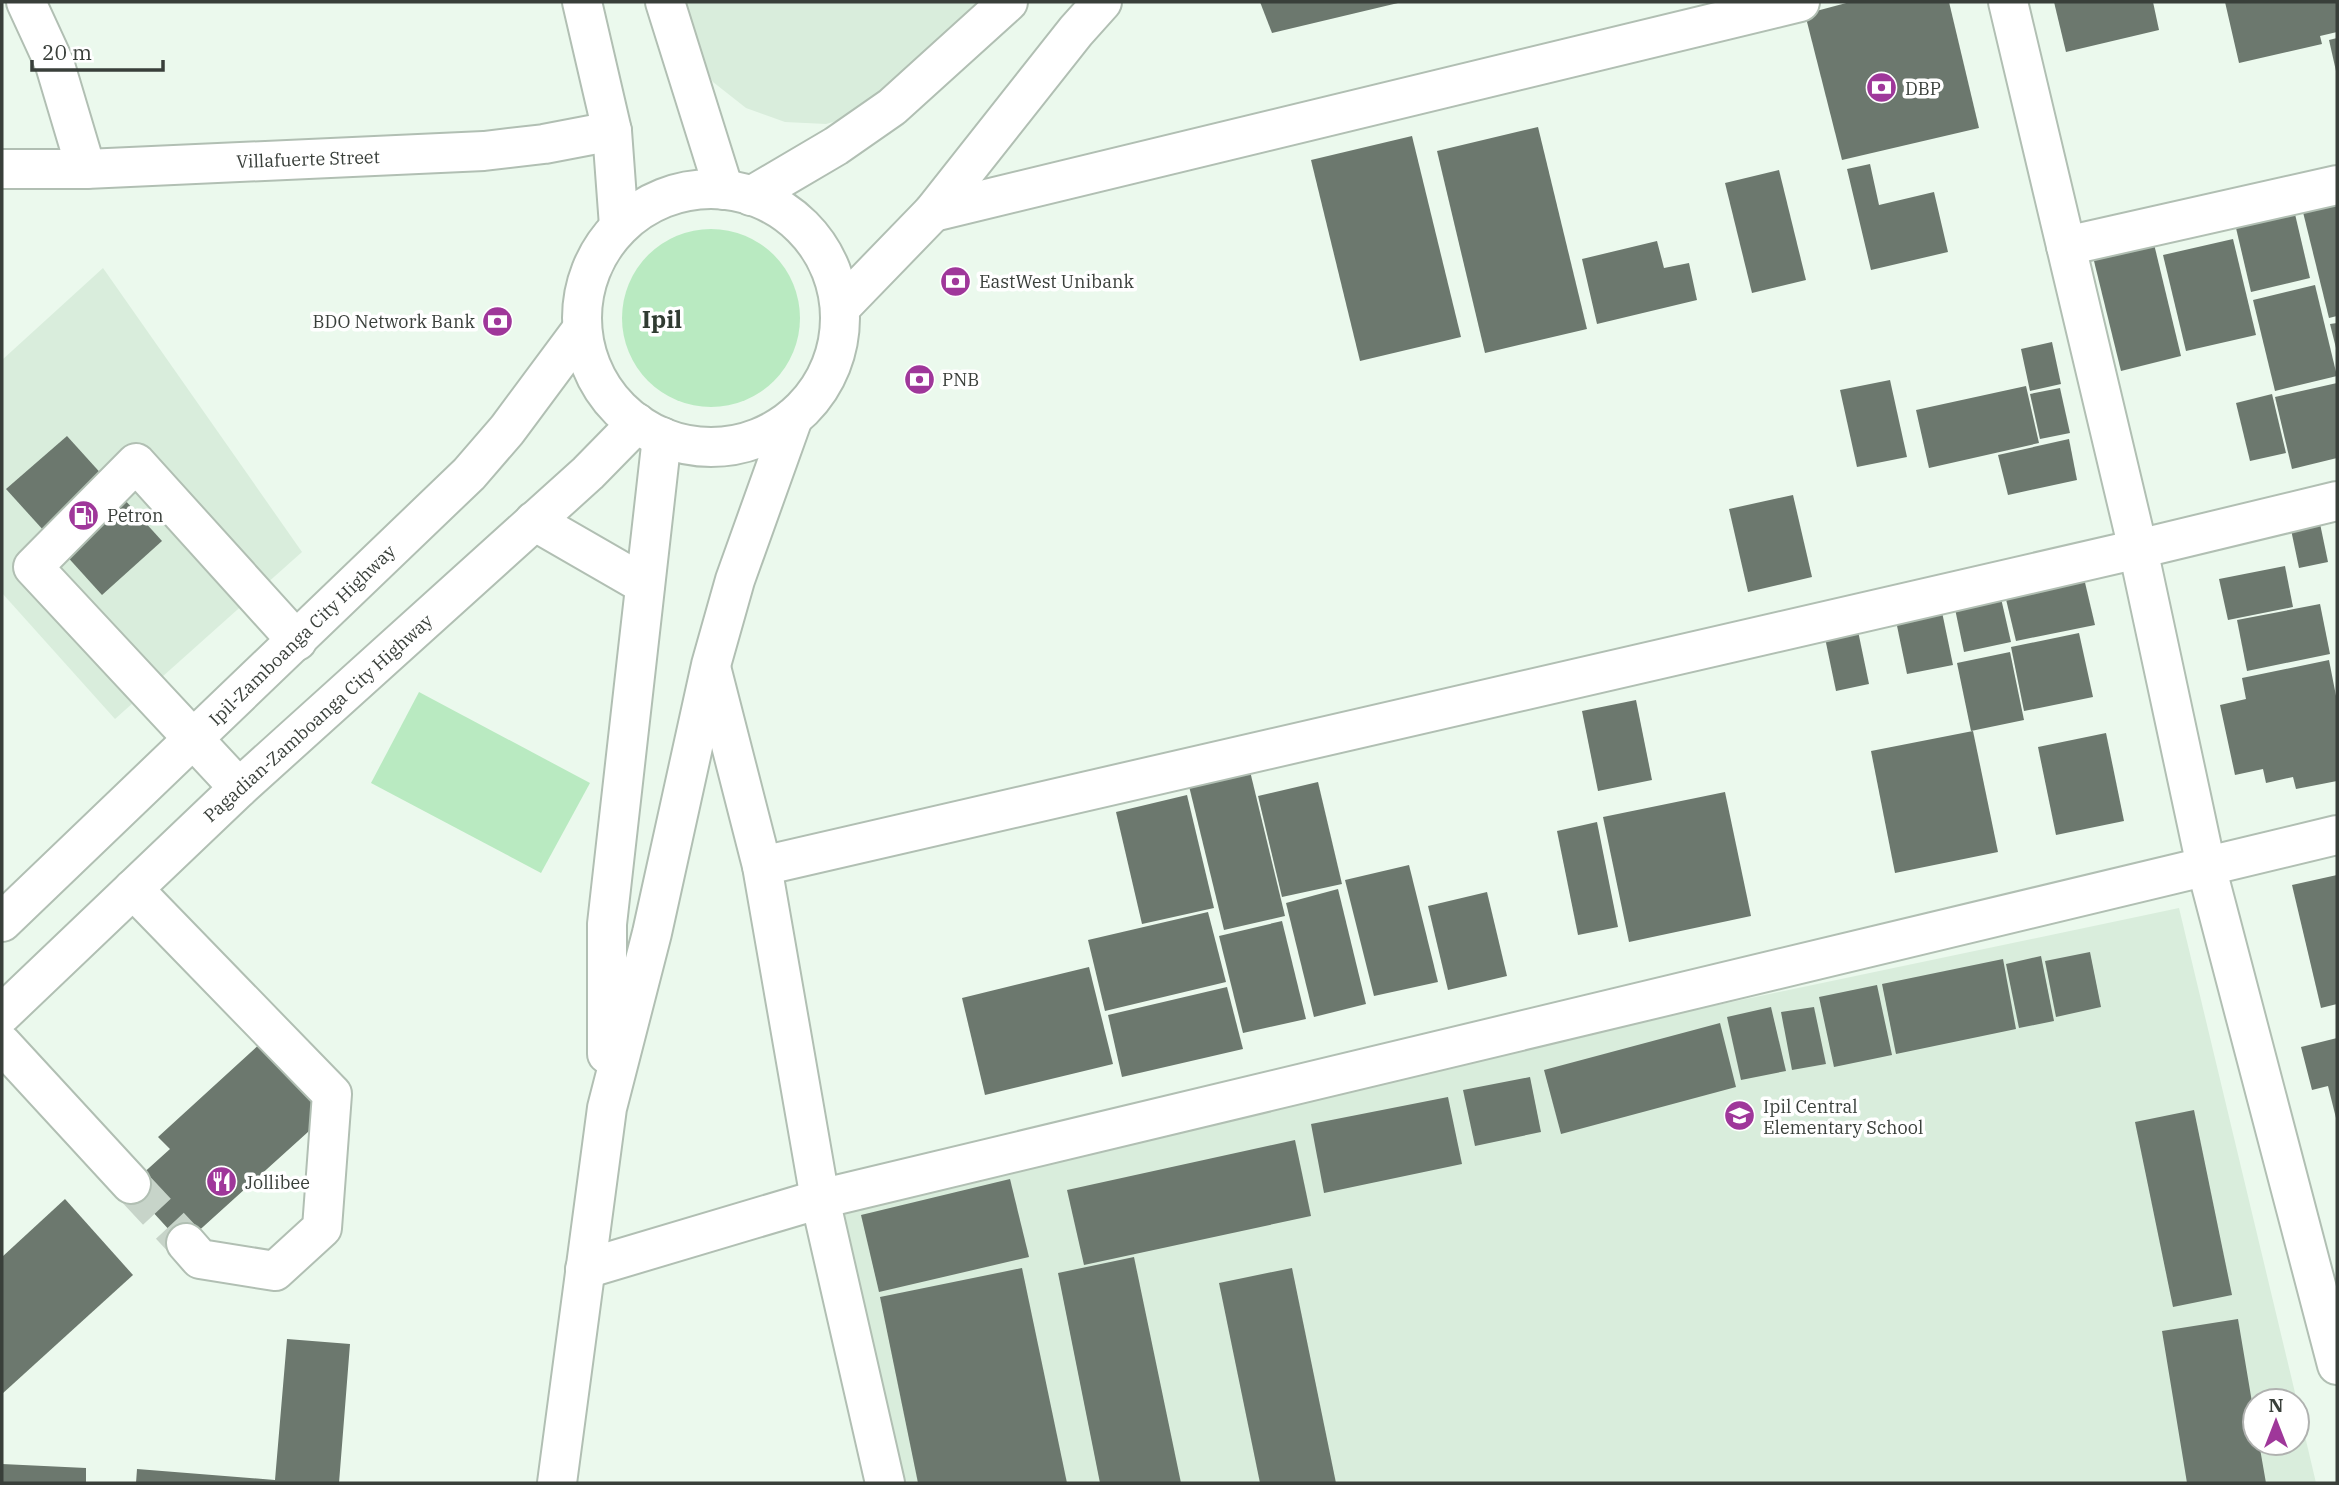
<svg xmlns="http://www.w3.org/2000/svg" width="2339" height="1485" font-family="'IBM Plex Serif',serif">
<style>
.built{fill:#d9eddc}
.green{fill:#b9eac1}
.building{fill:#6c786e}
.lines{fill:none;stroke-linecap:round;stroke-linejoin:round}
.minor-tunnel{stroke:#c7d4c9;stroke-width:38;stroke-dasharray:38 19;stroke-linecap:butt}
.minor-casing{stroke:#b1bfb3;stroke-width:42}
.major-casing{stroke:#b1bfb3;stroke-width:42}
.minor{stroke:#fff;stroke-width:38}
.major{stroke:#fff;stroke-width:38}
.labels{text-anchor:middle;dominant-baseline:central;stroke-width:7;stroke-linejoin:round;paint-order:stroke}
.poi-label{font-size:18px;fill:#393f3a;stroke:#fff;text-anchor:start}
.street-label{font-size:18px;fill:#393f3a;stroke:#fff}
.district-label{font-size:24px;font-weight:bold;fill:#303b31;stroke:#fff}
</style>
<rect width="100%" height="100%" fill="#ebf9ed"/>
<g class="built">
<polygon points="679,2 983,2 867,112 826,124 785,122 746,108 713,82 691,47"/>
<polygon points="103,268 302,552 115,719 2,593 2,360"/>
<polygon points="2179,908 2297,1401 2255,1401 2255,1443 2297,1443 2297,1402 2316,1483 903,1483 839,1215 1665,1016"/>
</g>
<g class="green">
<circle cx="711" cy="318" r="89"/>
<polygon points="419,692 590,783 541,873 371,783"/>
</g>
<g class="building">
<polygon points="1260,2 1398,2 1398,3 1272,33"/>
<polygon points="1850,2 1949,2 1979,128 1842,160 1805,14"/>
<polygon points="2054,2 2153,2 2159,30 2066,52"/>
<polygon points="2225,2 2337,2 2337,32 2320,36 2322,44 2239,63"/>
<polygon points="2337,38 2337,71 2336,71 2329,40"/>
<polygon points="1538,127 1587,329 1485,353 1437,151"/>
<polygon points="1412,136 1461,337 1360,361 1311,160"/>
<polygon points="1870,164 1879,205 1934,192 1948,252 1871,270 1847,169"/>
<polygon points="1779,170 1806,280 1752,293 1725,183"/>
<polygon points="2337,195 2337,316 2329,318 2301,204"/>
<polygon points="2291,197 2310,278 2251,292 2232,211"/>
<polygon points="2233,239 2256,335 2186,351 2163,255"/>
<polygon points="1657,241 1664,268 1689,263 1697,300 1597,324 1582,259"/>
<polygon points="2154,244 2181,356 2121,371 2093,257"/>
<polygon points="2315,285 2337,376 2275,391 2253,300"/>
<polygon points="2337,323 2337,348 2336,348 2330,324"/>
<polygon points="2052,342 2061,384 2030,391 2021,349"/>
<polygon points="1890,380 1907,457 1857,467 1840,390"/>
<polygon points="2337,383 2337,458 2292,469 2275,397"/>
<polygon points="2026,386 2039,443 1929,468 1916,410"/>
<polygon points="2060,388 2070,433 2040,439 2030,394"/>
<polygon points="2272,394 2286,453 2250,461 2236,403"/>
<polygon points="67,436 162,541 102,595 6,489"/>
<polygon points="2069,439 2077,480 2008,495 1998,455"/>
<polygon points="1793,495 1812,577 1748,592 1729,509"/>
<polygon points="2318,514 2328,562 2299,568 2289,520"/>
<polygon points="2285,566 2293,607 2228,620 2219,579"/>
<polygon points="2083,574 2095,625 2016,641 2004,591"/>
<polygon points="2000,594 2011,642 1964,652 1954,604"/>
<polygon points="2320,604 2330,654 2247,671 2237,620"/>
<polygon points="1942,612 1953,665 1907,674 1896,621"/>
<polygon points="1858,631 1869,684 1836,691 1825,638"/>
<polygon points="2079,633 2093,697 2024,711 2011,647"/>
<polygon points="2010,652 2024,720 1971,731 1957,663"/>
<polygon points="2329,660 2337,701 2337,781 2296,789 2293,777 2266,783 2263,769 2235,775 2220,705 2246,699 2242,678"/>
<polygon points="1636,700 1652,780 1598,791 1582,711"/>
<polygon points="1973,731 1998,852 1895,873 1871,751"/>
<polygon points="2106,733 2124,821 2056,835 2038,747"/>
<polygon points="1249,767 1285,916 1224,930 1188,782"/>
<polygon points="1318,782 1342,884 1282,897 1258,796"/>
<polygon points="1725,792 1751,916 1629,942 1603,817"/>
<polygon points="1187,795 1214,908 1142,924 1116,812"/>
<polygon points="1597,822 1618,927 1578,935 1557,831"/>
<polygon points="1409,865 1438,982 1374,996 1345,880"/>
<polygon points="2337,875 2337,1004 2321,1008 2292,885"/>
<polygon points="1338,889 1366,1004 1314,1017 1286,903"/>
<polygon points="1487,892 1507,976 1448,990 1428,906"/>
<polygon points="1208,912 1226,982 1105,1011 1088,940"/>
<polygon points="1282,921 1306,1019 1243,1033 1219,936"/>
<polygon points="2090,952 2101,1007 2056,1017 2045,961"/>
<polygon points="2041,956 2054,1021 2019,1028 2006,964"/>
<polygon points="2003,959 2016,1029 1896,1054 1882,984"/>
<polygon points="1089,967 1113,1064 985,1095 962,998"/>
<polygon points="1877,985 1892,1055 1834,1067 1819,997"/>
<polygon points="1227,987 1243,1049 1122,1077 1108,1015"/>
<polygon points="1771,1007 1786,1071 1741,1080 1727,1017"/>
<polygon points="1814,1007 1826,1064 1792,1070 1781,1012"/>
<polygon points="1720,1023 1736,1087 1561,1134 1544,1070"/>
<polygon points="2337,1038 2337,1118 2336,1118 2328,1086 2312,1090 2301,1047"/>
<polygon points="263,1041 329,1113 183,1245 129,1186 170,1149 158,1137"/>
<polygon points="1530,1077 1541,1132 1475,1146 1463,1090"/>
<polygon points="1448,1097 1462,1164 1324,1193 1311,1124"/>
<polygon points="2194,1110 2232,1295 2173,1307 2135,1122"/>
<polygon points="1295,1140 1311,1216 1084,1265 1067,1190"/>
<polygon points="1010,1179 1029,1257 879,1292 861,1215"/>
<polygon points="65,1199 133,1275 2,1394 2,1257"/>
<polygon points="1134,1257 1181,1483 1100,1483 1058,1273"/>
<polygon points="1022,1268 1067,1483 918,1483 880,1297"/>
<polygon points="1292,1268 1336,1483 1260,1483 1219,1283"/>
<polygon points="2238,1319 2255,1420 2255,1443 2259,1443 2266,1483 2187,1483 2162,1331"/>
<polygon points="287,1339 350,1344 339,1483 136,1483 137,1469 275,1480"/>
<polygon points="2,1464 86,1468 86,1483 2,1483"/>
</g>
<g class="lines">
<polyline class="minor-tunnel" points="131,1184 186,1243"/>
<defs>
<g id="minor">
<polyline points="26,2 55,65 86,169"/>
<polyline points="2008,2 2138,549 2206,866 2337,1365"/>
<polyline points="2,169 86,169 484,151 544,144 612,131"/>
<polyline points="933,212 1800,2"/>
<polyline points="2066,246 2337,185"/>
<polyline points="534,521 645,585"/>
<polyline points="712,671 762,866 820,1199 885,1483"/>
<polyline points="239,788 33,567 136,463 297,641"/>
<polyline points="762,866 2138,549 2337,501"/>
<polyline points="133,889 332,1094 322,1228 275,1271 200,1259 186,1243"/>
<polyline points="2,1044 131,1184"/>
<polyline points="607,1054 607,924 662,437"/>
<polyline points="585,1269 820,1199 2337,835"/>
<polyline points="557,1483 607,1108 652,933 711,665 735,580 793,418"/>
</g>
<g id="major">
<polyline points="582,2 612,131 619,226"/>
<polyline points="665,2 724,190"/>
<circle cx="711" cy="318" r="129"/>
<polyline points="751,196 836,146 892,107 1008,2"/>
<polyline points="841,307 933,212 1076,31 1102,2"/>
<polyline points="2,922 469,474 507,430 582,329"/>
<polyline points="2,1014 239,788 588,473 637,423"/>
</g>
</defs>
<use href="#minor" class="minor-casing"/>
<use href="#major" class="major-casing"/>
<use href="#minor" class="minor"/>
<use href="#major" class="major"/>
</g>
<defs>
<symbol id="bank-disc" viewBox="-11 -11 22 22"><circle r="9.5" fill="#9f379a" stroke="#fff"/><path d="M-6-4H6V4H-6ZM0-2.3a2.3 2.3 0 1 0 0 4.6a2.3 2.3 0 1 0 0-4.6Z" fill="#fff"/></symbol>
<symbol id="fuel-disc" viewBox="-11 -11 22 22"><circle r="9.5" fill="#9f379a" stroke="#fff"/><path d="M-5.5-6h7V0h2V4h1.3V-2.5L3-4.5l.8-.8L6-3V5H2.5V1h-1V6h-7ZM-4.2-4.7v3.2H.2V-4.7Z" fill="#fff"/></symbol>
<symbol id="school-disc" viewBox="-11 -11 22 22"><circle r="9.5" fill="#9f379a" stroke="#fff"/><path d="M0-5L7-2L0 1L-7-2ZM-4 1L0 2.5L4 1V4Q0 6-4 4Z" fill="#fff"/></symbol>
<symbol id="restaurant-disc" viewBox="-11 -11 22 22"><circle r="9.5" fill="#9f379a" stroke="#fff"/><path d="M-5-6h1v4h1v-4h1v4h1v-4h1v5L-1.5 .5V6h-2V.5L-5-1ZM5-6V6H3V1.5H1.5Q1.5-4 5-6Z" fill="#fff"/></symbol>
</defs>
<g fill-rule="evenodd">
<use href="#bank-disc" x="1864" y="70" width="35" height="35"/>
<use href="#bank-disc" x="938" y="264" width="35" height="35"/>
<use href="#bank-disc" x="480" y="304" width="35" height="35"/>
<use href="#bank-disc" x="902" y="362" width="35" height="35"/>
<use href="#fuel-disc" x="66" y="498" width="35" height="35"/>
<use href="#school-disc" x="1722" y="1098" width="35" height="35"/>
<use href="#restaurant-disc" x="204" y="1164" width="35" height="35"/>
</g>
<g class="labels">
<g class="poi-label">
<text x="1905" y="88">DBP</text>
<text x="979" y="281">EastWest Unibank</text>
<text x="475" y="321" text-anchor="end">BDO Network Bank</text>
<text x="942" y="379">PNB</text>
<text x="107" y="515">Petron</text>
<text x="1763" y="1106">Ipil Central<tspan x="1763" dy="21">Elementary School</tspan></text>
<text x="245" y="1182">Jollibee</text>
</g>
<g class="street-label">
<text transform="translate(308 159) rotate(-2)">Villafuerte Street</text>
<text transform="translate(302 635) rotate(-44)">Ipil-Zamboanga City Highway</text>
<text transform="translate(318 718) rotate(-42)">Pagadian-Zamboanga City Highway</text>
</g>
<g class="district-label">
<text x="662" y="319">Ipil</text>
</g>
</g>
<rect width="2339" height="1485" fill="none" stroke="#393f3a" stroke-width="7"/>
<g transform="translate(2276 1422)"><circle r="33" fill="#ffffff" stroke="#b0b2b0" stroke-width="2"/>
<path d="M0-5L12 26L0 18L-12 26Z" fill="#9f379a"/>
<text y="-10" font-size="19" font-weight="bold" text-anchor="middle" fill="#393f3a">N</text>
</g>
<path d="M32 60v10h131v-10" fill="none" stroke="#393f3a" stroke-width="3.5"/>
<text x="42" y="60" font-size="21" fill="#393f3a" stroke="#ffffff" stroke-width="5" paint-order="stroke">20 m</text>
</svg>
